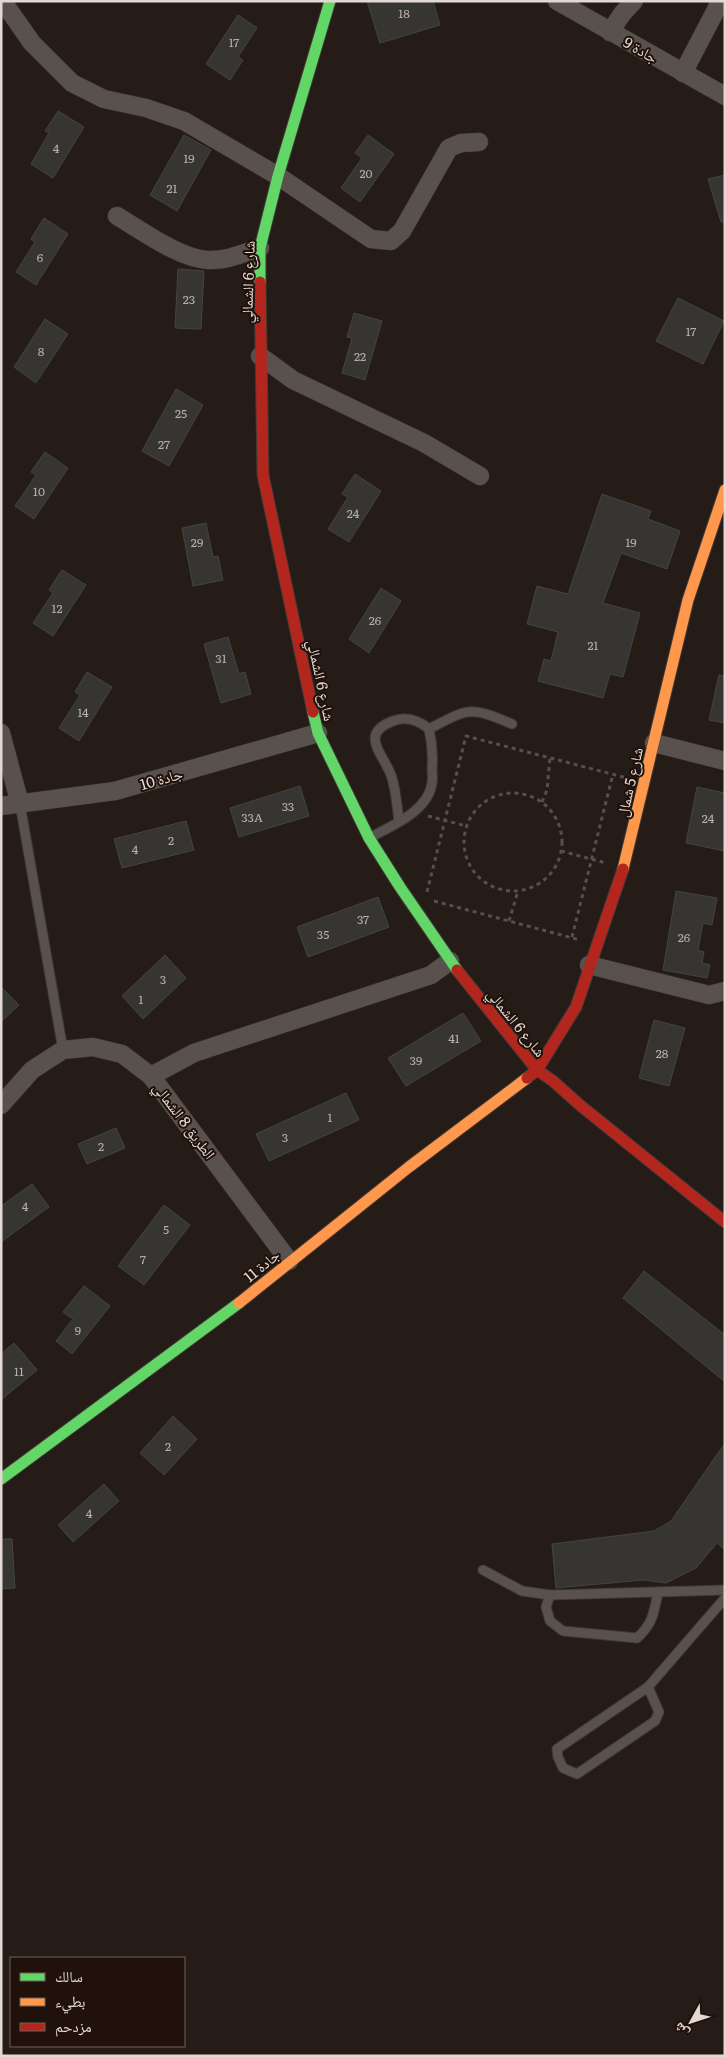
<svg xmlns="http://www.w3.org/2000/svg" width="726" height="2057" font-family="Literata,'Noto Naskh Arabic',serif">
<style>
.building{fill:#363532;stroke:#444440}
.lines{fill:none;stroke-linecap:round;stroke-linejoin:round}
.lane-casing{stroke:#413936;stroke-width:11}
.street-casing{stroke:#413936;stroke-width:19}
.fast-casing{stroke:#413936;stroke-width:13}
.slow-casing{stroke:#413936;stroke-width:13}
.jam-casing{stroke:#413936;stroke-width:13}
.path{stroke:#56504d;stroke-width:3;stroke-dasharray:4 4;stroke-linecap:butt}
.lane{stroke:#58514e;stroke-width:9}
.street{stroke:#58514e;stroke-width:18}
.fast{stroke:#63d668;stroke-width:11}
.slow{stroke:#ff974d;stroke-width:11}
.jam{stroke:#b3261e;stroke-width:11}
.labels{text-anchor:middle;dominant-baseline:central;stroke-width:4;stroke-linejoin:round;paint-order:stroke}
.number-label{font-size:12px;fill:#b8afab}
.street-label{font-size:15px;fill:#e4d8d3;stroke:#20110a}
</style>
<rect width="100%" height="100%" fill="#251c18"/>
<g class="building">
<polygon points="367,1 433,1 440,25 380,43"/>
<polygon points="238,15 257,28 238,57 243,60 230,80 206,64"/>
<polygon points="58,111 84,127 53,178 31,164 49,133 45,131"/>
<polygon points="184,135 211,150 177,211 150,195"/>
<polygon points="368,135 394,154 360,202 341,188 362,158 355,153"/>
<polygon points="725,175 725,222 721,222 708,179"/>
<polygon points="44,218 68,234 36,285 16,272 35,242 31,239"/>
<polygon points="178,269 204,271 201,329 175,328"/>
<polygon points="678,298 724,321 703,364 656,341"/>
<polygon points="354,313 382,321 365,380 342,373 352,338 347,337"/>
<polygon points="45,319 68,334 36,383 14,367"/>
<polygon points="176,389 203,405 169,466 142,451"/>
<polygon points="45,452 68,468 34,519 15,506 36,475 31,472"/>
<polygon points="355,474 381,491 349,542 328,529 348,497 342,494"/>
<polygon points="602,494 651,511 648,519 680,531 667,569 621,553 603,603 640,613 623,677 610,674 603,698 538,681 544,659 551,661 558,632 527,624 537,586 568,594"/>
<polygon points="206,523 213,557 218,556 223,580 193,586 182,528"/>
<polygon points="62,570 86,585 53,636 33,623 53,593 49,590"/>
<polygon points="381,588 401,601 369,653 349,639"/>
<polygon points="228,637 239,674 245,672 251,694 221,703 204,644"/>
<polygon points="87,672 112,687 79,741 59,728 80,695 75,692"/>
<polygon points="719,675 725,676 725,723 709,720"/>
<polygon points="300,786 309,816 239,837 230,808"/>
<polygon points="697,787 725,793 725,851 686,843"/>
<polygon points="186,821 194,850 122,868 114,839"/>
<polygon points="676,891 717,898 712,925 703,923 698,950 704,952 702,963 710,965 707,978 663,970"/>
<polygon points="378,897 389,927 308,957 297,927"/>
<polygon points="165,955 186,978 143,1019 122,996"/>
<polygon points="1,987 19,1005 1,1022"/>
<polygon points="463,1013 481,1041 406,1086 388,1058"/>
<polygon points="654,1020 685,1028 669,1086 639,1078"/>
<polygon points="346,1093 359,1120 269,1161 256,1134"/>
<polygon points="116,1128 125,1148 87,1164 78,1144"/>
<polygon points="32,1184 49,1207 1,1242 1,1206"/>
<polygon points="164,1205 190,1225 144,1285 118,1266"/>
<polygon points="644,1271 725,1335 725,1382 623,1298"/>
<polygon points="84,1286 110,1306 72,1354 56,1341 73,1319 63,1312"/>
<polygon points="14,1343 37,1370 1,1400 1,1354"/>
<polygon points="173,1416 197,1439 164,1475 140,1453"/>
<polygon points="725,1443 725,1550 717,1543 696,1568 666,1583 643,1580 556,1588 552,1544 654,1531 671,1521"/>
<polygon points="104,1484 119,1501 73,1542 58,1525"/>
<polygon points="1,1539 12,1539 15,1588 1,1589"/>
</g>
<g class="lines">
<defs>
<g id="lane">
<path d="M429 729C469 708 470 706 512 724"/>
<polyline points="20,804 63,1050"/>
<path d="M369 838C391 826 428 812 432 783 433 778 432 773 432 768 433 754 432 742 429 729 418 720 406 716 393 721 358 734 384 755 391 775 396 789 397 806 399 821"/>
<polyline points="483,1570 522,1591 550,1595 725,1590"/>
<path d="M550 1595 546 1607 550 1621 563 1631 637 1638C653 1624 654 1612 658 1592"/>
<polyline points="648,1687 659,1712 655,1721 577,1774 563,1768 558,1757 557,1749 648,1687 725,1598"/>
</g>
<g id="street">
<polyline points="557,1 725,96"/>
<polyline points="1,2 6,6 32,43 72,83 104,99 146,108 184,121 278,176 371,239 391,241 402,231 449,148 461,143 479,142"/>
<polyline points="610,32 622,14 634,1"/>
<polyline points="683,73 717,8 718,1"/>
<path d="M117 216C141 230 180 259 208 260 226 261 244 253 260 248"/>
<polyline points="260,356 293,380 424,443 480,476"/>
<polyline points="1,733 20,804"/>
<polyline points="654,743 725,761"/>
<polyline points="1,806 115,791 318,733"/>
<polyline points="589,965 709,995 725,991"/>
<polyline points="151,1076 194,1053 431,975 450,961"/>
<polyline points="1,1105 32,1070 63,1050 93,1047 122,1054 151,1076 289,1261"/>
</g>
<g id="fast">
<polyline points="260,282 260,248 278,176 330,1"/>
<polyline points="313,712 318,733 369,838 400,887 457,970"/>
<polyline points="1,1479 239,1303"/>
</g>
<g id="slow">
<polyline points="623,869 688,600 725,490"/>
<polyline points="239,1303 409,1167 527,1078"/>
</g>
<g id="jam">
<polyline points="260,282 263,475 313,712"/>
<polyline points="457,970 537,1070 553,1081 581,1106 725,1222"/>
<polyline points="527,1078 537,1070 576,1007 623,869"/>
</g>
</defs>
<use href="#lane" class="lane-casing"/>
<use href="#street" class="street-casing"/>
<use href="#fast" class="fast-casing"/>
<use href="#slow" class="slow-casing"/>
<use href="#jam" class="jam-casing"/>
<g class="path">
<circle cx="513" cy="842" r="49"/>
<polyline points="542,802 547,790 550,758"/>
<polyline points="428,816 466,826"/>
<polyline points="561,851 606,863"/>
<polyline points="427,892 466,736 627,778"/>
<polyline points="434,901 580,940"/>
<polyline points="509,921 518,891"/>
<polyline points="572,937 613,774"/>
</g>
<use href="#lane" class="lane"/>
<use href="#street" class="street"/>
<use href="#fast" class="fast"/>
<use href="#slow" class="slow"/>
<use href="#jam" class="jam"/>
</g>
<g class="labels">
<g class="number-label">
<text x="404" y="13">18</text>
<text x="234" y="42">17</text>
<text x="56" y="148">4</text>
<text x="189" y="158">19</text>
<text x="366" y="173">20</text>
<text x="172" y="188">21</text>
<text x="40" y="257">6</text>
<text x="189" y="299">23</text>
<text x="691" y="331">17</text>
<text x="41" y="351">8</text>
<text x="360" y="356">22</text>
<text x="181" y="413">25</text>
<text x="164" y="444">27</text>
<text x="39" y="491">10</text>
<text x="353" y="513">24</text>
<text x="197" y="542">29</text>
<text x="631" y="542">19</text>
<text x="57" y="608">12</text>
<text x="375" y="620">26</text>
<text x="593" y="645">21</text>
<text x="221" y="658">31</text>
<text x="83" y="712">14</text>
<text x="288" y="806">33</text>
<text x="252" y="817">33A</text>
<text x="708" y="818">24</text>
<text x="171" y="840">2</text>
<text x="135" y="849">4</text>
<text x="363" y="919">37</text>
<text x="323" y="934">35</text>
<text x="684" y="937">26</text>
<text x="163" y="979">3</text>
<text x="141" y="999">1</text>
<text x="454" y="1038">41</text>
<text x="662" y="1053">28</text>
<text x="416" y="1060">39</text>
<text x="330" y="1117">1</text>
<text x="285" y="1137">3</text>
<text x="101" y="1146">2</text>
<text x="25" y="1206">4</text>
<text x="166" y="1229">5</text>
<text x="143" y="1259">7</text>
<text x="78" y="1330">9</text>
<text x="19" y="1371">11</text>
<text x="168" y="1446">2</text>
<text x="89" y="1513">4</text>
</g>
<g class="street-label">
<text transform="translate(641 49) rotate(30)">جادة 9</text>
<text transform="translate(247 282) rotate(-88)">شارع 6 الشمالي</text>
<text transform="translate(322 680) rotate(78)">شارع 6 الشمالي</text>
<text transform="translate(161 778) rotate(-16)">جادة 10</text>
<text transform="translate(629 782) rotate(-77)">شارع 5 شمال</text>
<text transform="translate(517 1022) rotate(51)">شارع 6 الشمالي</text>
<text transform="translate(185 1120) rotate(53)">الطريق 8 الشمالي</text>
<text transform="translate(261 1265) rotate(-40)">جادة 11</text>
</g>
</g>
<rect width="726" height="2057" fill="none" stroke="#e4d8d3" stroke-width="5"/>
<rect x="10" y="1957" width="175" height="90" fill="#20110a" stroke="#6e615a"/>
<rect x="20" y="1973" width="25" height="8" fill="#63d668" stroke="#6e615a"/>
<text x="55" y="1982" font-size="15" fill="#e4d8d3">سالك</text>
<rect x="20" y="1998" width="25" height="8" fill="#ff974d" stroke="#6e615a"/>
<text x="55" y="2007" font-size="15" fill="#e4d8d3">بطيء</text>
<rect x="20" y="2023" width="25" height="8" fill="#b3261e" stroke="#6e615a"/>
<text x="55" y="2032" font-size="15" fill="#e4d8d3">مزدحم</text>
<g transform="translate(691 2022) rotate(230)" stroke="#20110a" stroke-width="4" paint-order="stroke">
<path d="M0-4L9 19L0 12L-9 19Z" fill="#e4d8d3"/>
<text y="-8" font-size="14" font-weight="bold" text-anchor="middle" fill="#e4d8d3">ش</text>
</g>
</svg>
